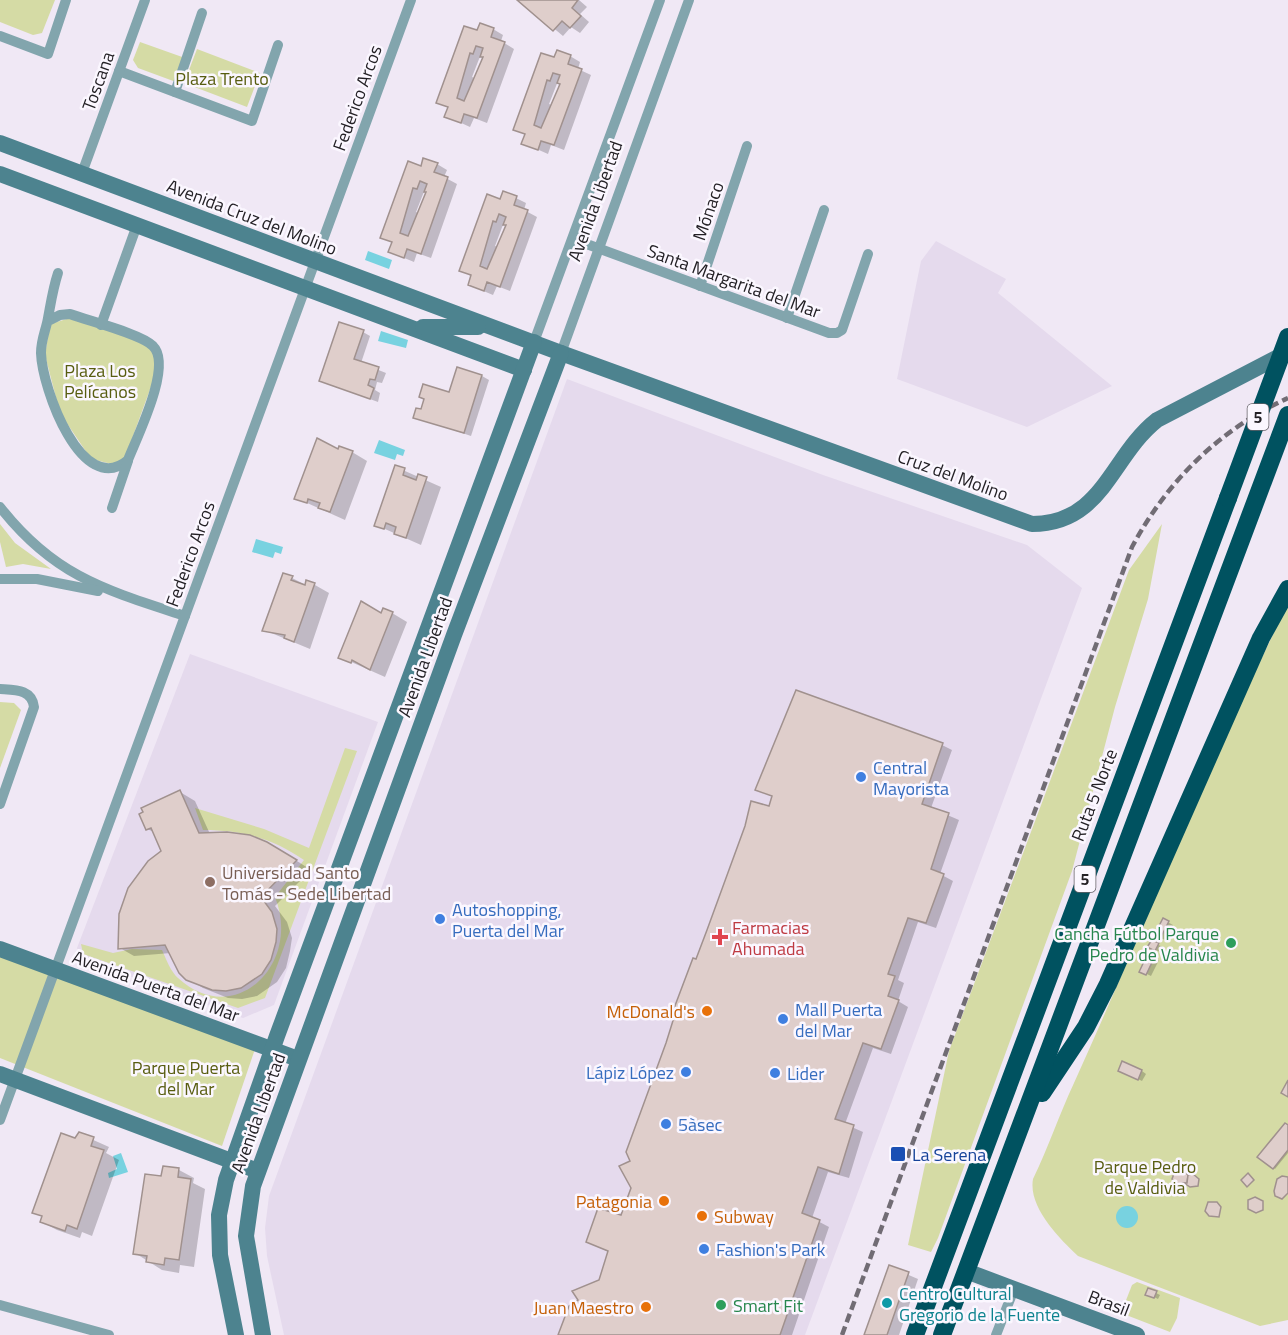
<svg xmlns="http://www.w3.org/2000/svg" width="1288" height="1335" font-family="'Titillium Web',sans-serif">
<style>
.built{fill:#e5daed}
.green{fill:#d5dba5}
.water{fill:#78d2e0}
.shadow{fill:#0003;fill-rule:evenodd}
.building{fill:#dfcecb;stroke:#a0918e;stroke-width:1.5;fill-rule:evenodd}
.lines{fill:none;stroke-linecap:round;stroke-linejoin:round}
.street{stroke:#82a5ad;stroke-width:10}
.secondary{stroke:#4d838f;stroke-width:16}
.highway{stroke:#005260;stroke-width:18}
.rail{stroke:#716c74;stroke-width:4.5;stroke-dasharray:9 4.5;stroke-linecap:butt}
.highway-bridge{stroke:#005260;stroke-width:18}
.shop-dot{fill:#3f7fe0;stroke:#fbf7ff;stroke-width:2}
.education-dot{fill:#8d6e63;stroke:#fbf7ff;stroke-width:2}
.health-dot{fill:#e0444e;stroke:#fbf7ff;stroke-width:2}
.leisure-dot{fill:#2e9e5b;stroke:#fbf7ff;stroke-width:2}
.food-dot{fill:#e8710a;stroke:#fbf7ff;stroke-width:2}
.transit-dot{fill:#1a4fb4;stroke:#fbf7ff;stroke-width:2}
.culture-dot{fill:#0f9aa8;stroke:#fbf7ff;stroke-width:2}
.labels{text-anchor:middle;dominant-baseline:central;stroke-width:5;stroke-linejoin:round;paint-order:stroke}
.shield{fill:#fbf7ff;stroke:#646167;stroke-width:1.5}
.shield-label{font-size:16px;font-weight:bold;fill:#242126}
.park-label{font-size:18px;fill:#585d10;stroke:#fbf7ff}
.street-label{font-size:18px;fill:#242126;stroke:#fbf7ff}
.shop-label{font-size:18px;fill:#366cbe;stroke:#fbf7ff;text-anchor:start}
.education-label{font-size:18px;fill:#785e54;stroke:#fbf7ff;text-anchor:start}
.health-label{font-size:18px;fill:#be3a42;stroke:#fbf7ff;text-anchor:start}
.leisure-label{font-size:18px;fill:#27864d;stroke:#fbf7ff;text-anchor:end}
.food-label{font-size:18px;fill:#c56008;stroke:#fbf7ff;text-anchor:end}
.transit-label{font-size:18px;fill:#164399;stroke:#fbf7ff;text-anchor:start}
.culture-label{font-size:18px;fill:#0d838f;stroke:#fbf7ff;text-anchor:start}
</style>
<rect width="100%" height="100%" fill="#f0e8f5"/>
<g class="built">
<polygon points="936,241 1006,279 998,293 1112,386 1027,427 897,379 921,261"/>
<polygon points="567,379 823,475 1027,545 1082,588 805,1335 284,1335 267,1256 265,1228 269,1196"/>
<polygon points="190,654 378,722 274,1005 243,1018 80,958 77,948"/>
</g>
<g class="green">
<polygon points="0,0 55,0 42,33 33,35 0,22"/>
<polygon points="140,42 185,58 176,82 138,68 133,60"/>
<polygon points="197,49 260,73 247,107 184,83"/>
<path d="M70 318C88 324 142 337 152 351 157 358 156 365 156 373L125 458 116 465 91 459 60 413 45 355 50 324Z"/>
<polygon points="0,524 15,543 51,569 23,564 6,567 0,542"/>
<polygon points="1162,524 1148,599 1115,707 1072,871 938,1238 931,1252 908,1245 949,1051 1129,570"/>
<path d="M1288 604V1320L1260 1326 1078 1256C1059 1238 1028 1207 1033 1179 1048 1148 1059 1115 1074 1083 1146 924 1210 760 1288 604Z"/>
<polygon points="0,702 14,703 21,710 0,768"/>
<path d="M345 748 357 751 265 998 238 1008 83 954 81 944 113 953 132 949 162 950C166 959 171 972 178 978 235 1030 302 964 275 897L304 860C272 838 241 830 203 830L195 808 264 829 309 848Z"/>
<polygon points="0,956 255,1049 222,1146 0,1058"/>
<polygon points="1137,1282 1180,1298 1177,1318 1170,1332 1121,1313 1132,1285"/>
</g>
<g class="water">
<polygon points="368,251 392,260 389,269 365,260"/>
<polygon points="381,331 408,340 406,348 378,341"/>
<polygon points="379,440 405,450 403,456 397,454 395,460 374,453"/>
<polygon points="256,539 283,547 281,554 275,552 273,558 252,552"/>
<polygon points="121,1153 128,1172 109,1178 108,1173 117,1169 113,1156"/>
<circle cx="1127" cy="1217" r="11"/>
</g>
<g class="shadow">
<polygon points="520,0 579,0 587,7 580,14 589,22 580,33 571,27 563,36"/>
<path d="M493 29 503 35 501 41 514 49 487 123 474 118 470 127 446 116 449 108 438 102 478 32ZM481 54H483L477 79 472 77Z"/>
<path d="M570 56 580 62 578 69 591 75 564 150 551 145 548 154 523 143 526 135 515 129 555 59ZM558 81H560L554 106 549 104Z"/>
<path d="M437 164 447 170 444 177 457 184 431 258 417 253 414 262 390 252 393 243 382 237 422 168ZM425 189H427L421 214 416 212Z"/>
<path d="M516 198 526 203 524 210 537 217 510 291 497 286 493 295 469 285 472 277 461 270 501 201ZM504 222H506L500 247 495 246Z"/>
<polygon points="363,332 370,336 361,363 386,373 382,383 377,382 375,390 380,393 378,402 321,381"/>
<polygon points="482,376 489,380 471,436 415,417"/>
<polygon points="338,451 352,452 367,461 345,520 296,498"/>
<polygon points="396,467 441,487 421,545 376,525"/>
<polygon points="284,574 306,585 307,582 315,585 329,593 310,649 264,630"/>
<polygon points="392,613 407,622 385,677 340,657 381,615"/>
<polygon points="942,745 952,750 931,808 959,820 940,874 953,881 936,928 918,922 898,980 904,983 898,1001 908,1007 891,1054 873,1048 845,1124 863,1132 849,1178 828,1172 812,1218 829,1227 792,1335 560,1335 600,1281 609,1252 598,1247 622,1217 632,1188 631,1161 697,961 770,808 774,797 757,790"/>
<polygon points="180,792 195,801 210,834 283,852 311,870 275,906 287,922 292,938 290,951 286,968 277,982 257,996 242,999 228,998 203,988 187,978 171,953 134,956 120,948 163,851 154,832 147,829"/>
<polygon points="1164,920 1173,925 1165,940 1156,936"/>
<polygon points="1152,942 1163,947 1160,952 1149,947"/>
<polygon points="1149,955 1159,960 1151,976 1141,971"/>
<polygon points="1142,1071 1146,1074 1142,1081 1124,1072"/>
<polygon points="1288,1126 1288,1153 1275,1169 1259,1156"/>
<polygon points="80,1134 109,1147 106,1153 119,1160 92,1236 82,1232 80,1238 57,1230 42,1222 44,1217 34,1212"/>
<polygon points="164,1168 179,1170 194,1178 193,1183 205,1189 194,1267 180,1265 179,1273 162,1270 135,1253 163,1178"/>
<polygon points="890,1267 918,1279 899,1335 866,1335"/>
<polygon points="1156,1293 1160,1295 1158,1299 1152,1296"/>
</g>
<g class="building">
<polygon points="517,0 578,0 572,8 581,16 570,28 562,21 553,31"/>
<path d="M480 23 494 28 491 37 505 42 477 118 464 114 461 123 444 117 448 107 436 103 464 26 477 30ZM476 46 483 48 480 57H483L464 101 457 98 470 53 473 54Z"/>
<path d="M557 50 571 55 568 64 582 69 554 145 541 141 538 150 521 144 525 134 513 130 541 53 554 57ZM553 73 560 75 557 83 560 84 541 128 534 125 547 80 550 81Z"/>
<path d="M423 158 438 163 434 172 448 177 421 254 407 249 404 258 388 252 392 242 380 238 408 161 421 166ZM420 181 427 184 424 192H426L408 236 400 233 413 188 417 189Z"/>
<path d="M503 191 517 196 514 205 528 210 500 287 487 282 484 291 468 285 471 275 459 271 487 194 500 199ZM499 214 506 217 503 225H506L487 269 480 266 493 221 496 222Z"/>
<polygon points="339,322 364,330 354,359 379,367 375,380 370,379 368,385 374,388 370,399 319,381"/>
<polygon points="457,367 482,375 464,433 413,418 416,408 421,409 424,399 419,397 423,384 449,392"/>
<polygon points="317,438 338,449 339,446 353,451 330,512 318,508 320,503 308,499 307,503 294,499"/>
<polygon points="395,465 405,468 403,475 416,480 418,474 427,477 406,538 394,534 396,527 386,523 384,529 374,526"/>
<polygon points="283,573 293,576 291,580 305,585 306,580 315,583 294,642 284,638 285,635 262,631"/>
<polygon points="361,601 381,613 383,608 393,612 370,670 352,660 351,663 338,658"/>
<polygon points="796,690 943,743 922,804 949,813 931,869 944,874 926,923 908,918 888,974 895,976 888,996 899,1000 881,1049 863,1043 835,1119 854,1125 839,1174 818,1167 802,1213 820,1220 780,1335 558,1335 569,1306 578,1300 572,1291 599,1280 608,1251 586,1242 598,1208 621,1215 631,1188 619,1166 630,1161 626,1152 666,1043 676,1011 673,1011 693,958 696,959 707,930 745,826 751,801 769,806 772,796 755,790"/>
<polygon points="180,790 199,833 227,832 250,835 267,842 297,860 261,897 272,912 277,929 276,942 271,960 262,974 241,988 226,991 212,990 186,980 179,973 165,945 118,949 119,914 128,888 148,861 161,851 151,828 146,830 139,814 143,812 141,808"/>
<polygon points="1163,918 1169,921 1160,939 1154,936"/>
<polygon points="1152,940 1159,943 1155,951 1147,947"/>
<polygon points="1148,953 1155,956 1146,975 1139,972"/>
<polygon points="1122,1061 1142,1070 1138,1080 1118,1071"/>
<polygon points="1288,1080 1288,1097 1281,1093"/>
<polygon points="1285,1123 1288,1125 1288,1150 1273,1169 1257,1157"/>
<polygon points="79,1132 94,1137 91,1146 104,1150 77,1229 67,1225 65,1231 40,1222 42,1216 32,1213 61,1133 75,1138"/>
<polygon points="163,1166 179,1168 178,1177 191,1179 179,1260 165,1258 164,1265 146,1262 147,1256 133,1254 145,1174 161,1176"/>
<polygon points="1182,1170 1188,1175 1187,1183 1178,1184 1172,1179 1175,1171"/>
<polygon points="1248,1173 1254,1180 1247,1187 1241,1180"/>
<polygon points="1193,1174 1199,1179 1198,1186 1190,1187 1184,1183 1187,1183 1188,1175"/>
<polygon points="1282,1176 1288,1177 1288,1193 1282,1199 1275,1196 1274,1191 1277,1179"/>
<polygon points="1255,1197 1263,1201 1263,1210 1256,1213 1248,1209 1248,1200"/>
<polygon points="1208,1202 1217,1202 1221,1207 1219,1217 1209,1216 1205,1211"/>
<polygon points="889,1265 909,1272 887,1335 864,1335"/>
<polygon points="1148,1288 1157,1291 1154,1298 1145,1295"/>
</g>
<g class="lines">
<g class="street">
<polyline points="0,36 48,54 66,0"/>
<polyline points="119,71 252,121 278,45"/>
<polyline points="175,92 202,13"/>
<polyline points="82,173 145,0"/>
<polyline points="573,239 829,333 837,333 842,330 868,254"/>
<polyline points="700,286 747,146"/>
<polyline points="787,318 824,210"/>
<path d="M48 321 60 315 70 314C89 321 142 334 153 346 173 365 137 437 128 460 82 499 42 388 41 353 41 339 46 330 48 318 51 302 53 288 58 273"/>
<polyline points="101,325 137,225"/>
<polyline points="534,342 660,0"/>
<polyline points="561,353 689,0"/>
<path d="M0 507C54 576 105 590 185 616"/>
<polyline points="112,508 128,461"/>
<polyline points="0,579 37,579 98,591"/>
<path d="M0 689C15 690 32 689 34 707L0 804"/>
<polyline points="0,1120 411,0"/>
<polyline points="0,1305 109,1335"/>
<polyline points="996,1335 1014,1289"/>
</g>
<g class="secondary">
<path d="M0 143 561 353 1032 524C1103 524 1111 456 1157 420L1288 352"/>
<polyline points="0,174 524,370"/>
<polyline points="423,327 478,327"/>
<polyline points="0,949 298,1059"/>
<polyline points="0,1074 258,1171"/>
<polyline points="966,1271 1137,1335"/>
<polyline points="236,1335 220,1255 219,1215 226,1180 277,1036 534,342"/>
<polyline points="263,1335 246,1236 253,1186 454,635 561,353"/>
</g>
<g class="highway">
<polyline points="1042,1093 1086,1027 1108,984 1261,638 1288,589"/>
<polyline points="915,1335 1228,498"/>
<polyline points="942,1335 1288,415"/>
</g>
<path class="rail" d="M842 1335 1132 547C1168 480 1219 430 1288 398"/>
<polyline class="highway-bridge" points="1228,498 1288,337"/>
</g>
<g class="shop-dot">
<circle cx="861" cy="777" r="6"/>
<circle cx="440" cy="919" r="6"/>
<circle cx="783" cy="1019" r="6"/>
<circle cx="686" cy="1072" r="6"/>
<circle cx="775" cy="1073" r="6"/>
<circle cx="666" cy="1124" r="6"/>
<circle cx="704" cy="1249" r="6"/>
</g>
<circle class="education-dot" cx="210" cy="882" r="6"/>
<path class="health-dot" d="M717 928h6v6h6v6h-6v6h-6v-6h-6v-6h6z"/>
<g class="leisure-dot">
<circle cx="1231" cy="943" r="6"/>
<circle cx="721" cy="1305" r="6"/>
</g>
<g class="food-dot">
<circle cx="707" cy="1011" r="6"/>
<circle cx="664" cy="1201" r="6"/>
<circle cx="702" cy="1216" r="6"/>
<circle cx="646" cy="1307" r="6"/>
</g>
<rect class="transit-dot" x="890" y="1146" width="16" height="16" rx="3"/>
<circle class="culture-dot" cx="887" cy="1303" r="6"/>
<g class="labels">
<g class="shield">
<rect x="1247.5" y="404" width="21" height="26" rx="4.5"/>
<rect x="1074.5" y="866" width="21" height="26" rx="4.5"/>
</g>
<g class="shield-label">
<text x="1258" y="417">5</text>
<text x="1085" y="879">5</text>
</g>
<g class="park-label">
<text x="222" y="78">Plaza Trento</text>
<text x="100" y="370">Plaza Los<tspan x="100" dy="21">Pelícanos</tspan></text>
<text x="186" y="1067">Parque Puerta<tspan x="186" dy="21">del Mar</tspan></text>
<text x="1145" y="1166">Parque Pedro<tspan x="1145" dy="21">de Valdivia</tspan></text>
</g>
<g class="street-label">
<text transform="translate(98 81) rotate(-70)">Toscana</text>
<text transform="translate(357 98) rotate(-70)">Federico Arcos</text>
<text transform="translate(595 201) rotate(-70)">Avenida Libertad</text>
<text transform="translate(708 211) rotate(-71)">Mónaco</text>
<text transform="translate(252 217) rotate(21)">Avenida Cruz del Molino</text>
<text transform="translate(734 281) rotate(20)">Santa Margarita del Mar</text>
<text transform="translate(953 475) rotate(20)">Cruz del Molino</text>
<text transform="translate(190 554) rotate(-70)">Federico Arcos</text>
<text transform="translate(425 657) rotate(-70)">Avenida Libertad</text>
<text transform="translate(1094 795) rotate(-69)">Ruta 5 Norte</text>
<text transform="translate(156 986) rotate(20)">Avenida Puerta del Mar</text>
<text transform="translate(258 1113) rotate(-70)">Avenida Libertad</text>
<text transform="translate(1109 1303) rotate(21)">Brasil</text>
</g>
<g class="shop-label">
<text x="873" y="767">Central<tspan x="873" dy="21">Mayorista</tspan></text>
<text x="452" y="909">Autoshopping,<tspan x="452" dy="21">Puerta del Mar</tspan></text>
<text x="795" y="1009">Mall Puerta<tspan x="795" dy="21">del Mar</tspan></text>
<text x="674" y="1072" text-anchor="end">Lápiz López</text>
<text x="787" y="1073">Lider</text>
<text x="678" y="1124">5àsec</text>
<text x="716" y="1249">Fashion's Park</text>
</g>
<g class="education-label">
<text x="222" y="872">Universidad Santo<tspan x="222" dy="21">Tomás - Sede Libertad</tspan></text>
</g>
<g class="health-label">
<text x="732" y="927">Farmacias<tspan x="732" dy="21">Ahumada</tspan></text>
</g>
<g class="leisure-label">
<text x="1219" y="933">Cancha Fútbol Parque<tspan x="1219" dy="21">Pedro de Valdivia</tspan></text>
<text x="733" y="1305" text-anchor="start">Smart Fit</text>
</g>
<g class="food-label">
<text x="695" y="1011">McDonald's</text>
<text x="652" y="1201">Patagonia</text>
<text x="714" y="1216" text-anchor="start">Subway</text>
<text x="634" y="1307">Juan Maestro</text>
</g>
<g class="transit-label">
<text x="912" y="1154">La Serena</text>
</g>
<g class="culture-label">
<text x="899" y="1293">Centro Cultural<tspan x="899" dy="21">Gregorio de la Fuente</tspan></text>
</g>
</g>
</svg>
